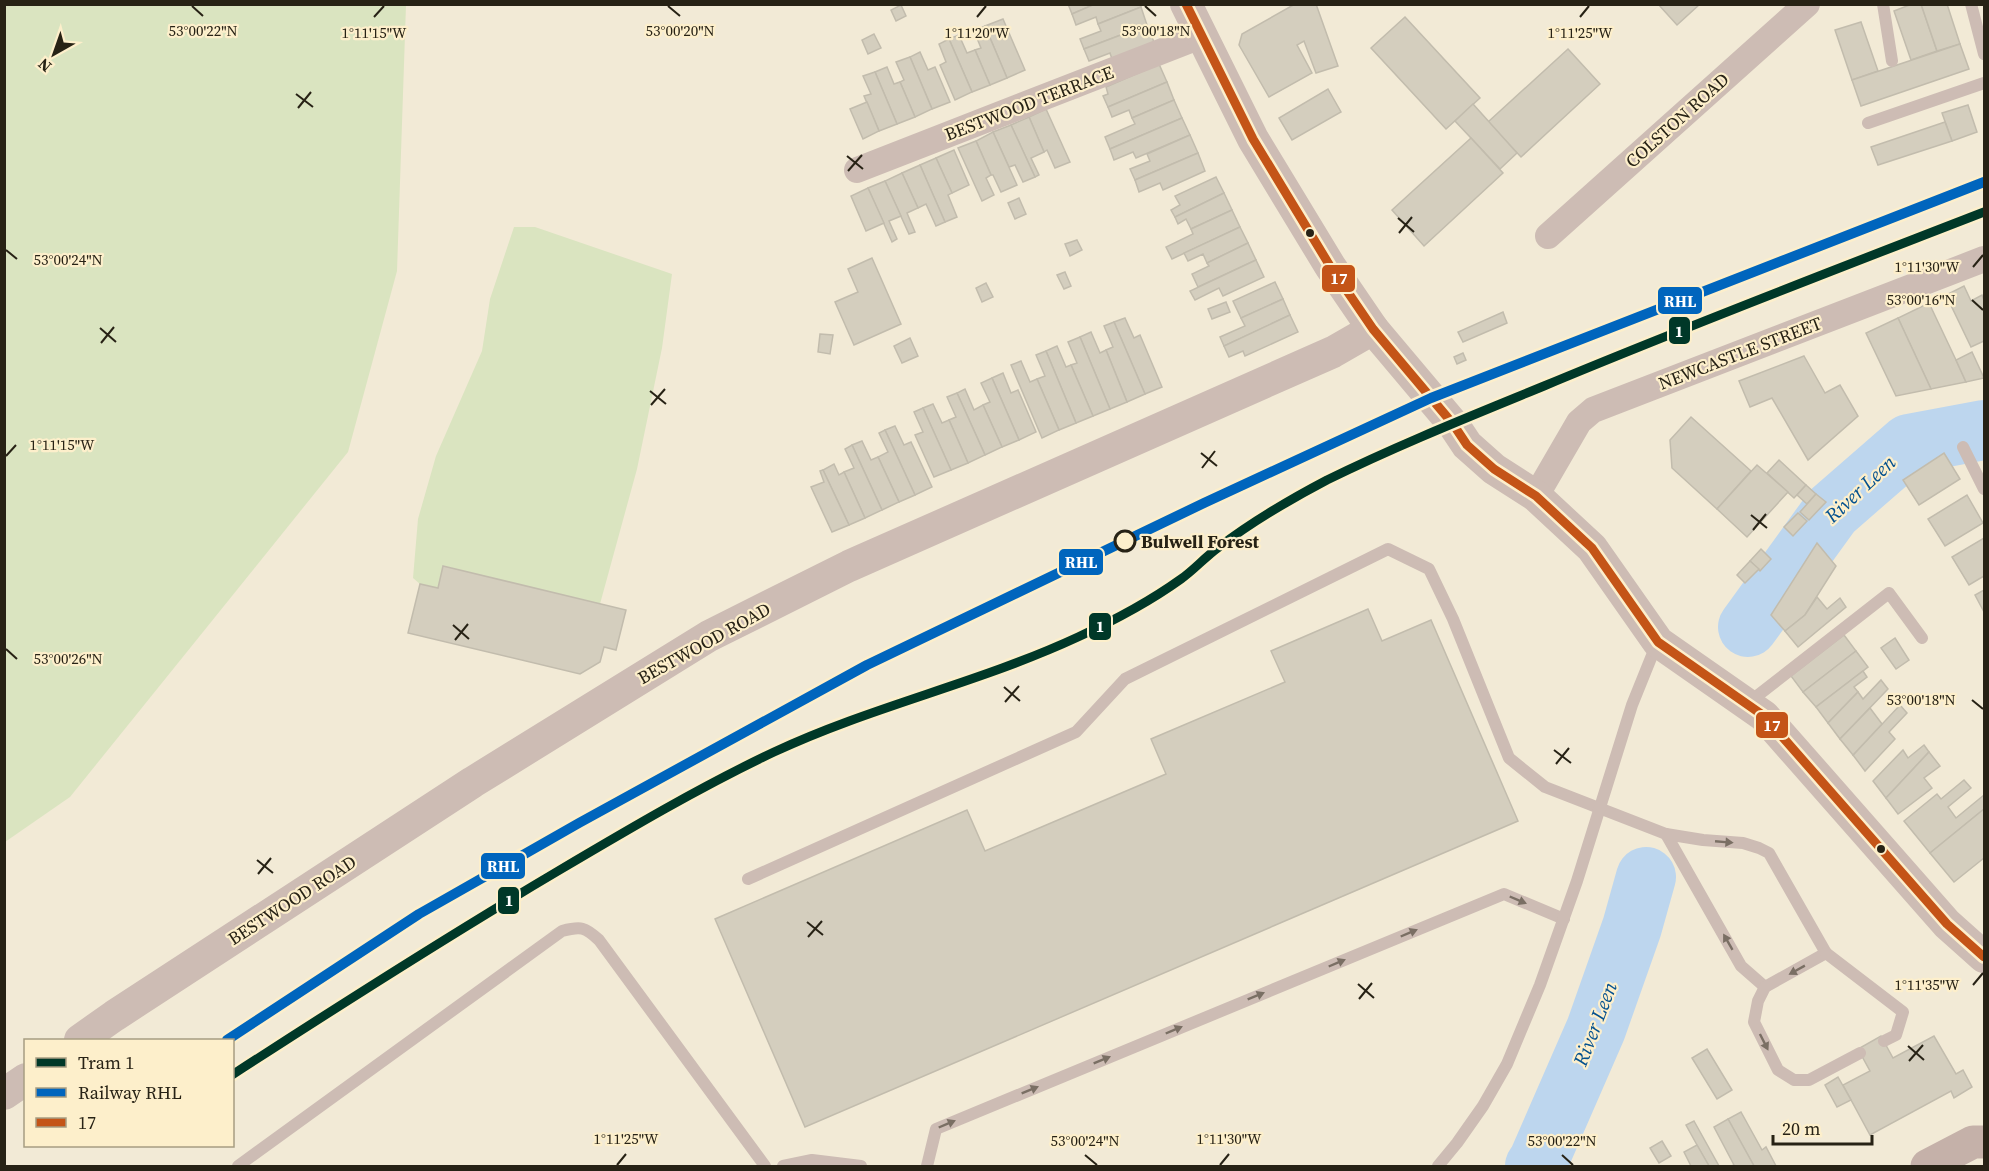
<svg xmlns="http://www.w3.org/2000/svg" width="1989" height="1171" font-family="'Source Serif 4',serif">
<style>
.green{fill:#dae4c0}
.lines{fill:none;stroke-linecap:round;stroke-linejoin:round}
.river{stroke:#bdd6ee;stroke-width:60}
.building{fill:#d4cebe;stroke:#c2bcad;stroke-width:1.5}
.service{stroke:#cdbcb4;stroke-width:12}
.minor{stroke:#cdbcb4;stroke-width:26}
.tertiary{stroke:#cdbcb4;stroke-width:32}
.secondary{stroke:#c5b1a9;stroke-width:33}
.bus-1-casing{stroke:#fdefcb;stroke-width:14}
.bus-1{stroke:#c45417;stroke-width:9}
.rail-1-casing{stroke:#fdefcb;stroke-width:15}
.rail-1{stroke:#0065bd;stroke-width:10}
.tram-1-casing{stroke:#fdefcb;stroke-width:14}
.tram-1{stroke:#003828;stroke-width:9}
.oneway{fill:#7a6f64}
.ticks{fill:none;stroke:#272215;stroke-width:2}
.bus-dot{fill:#272215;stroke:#fdefcb;stroke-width:2}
.stop-dot{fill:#fdefcb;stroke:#272215;stroke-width:3}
.labels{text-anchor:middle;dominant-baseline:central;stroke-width:4.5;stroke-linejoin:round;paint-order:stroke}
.street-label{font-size:18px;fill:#272215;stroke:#fdefcb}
.stop-label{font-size:18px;font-weight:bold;fill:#272215;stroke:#fdefcb;text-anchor:start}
.water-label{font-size:20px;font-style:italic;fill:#04518f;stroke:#fdefcb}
.ticks-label{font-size:15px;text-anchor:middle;fill:#272215;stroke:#fdefcb;stroke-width:4.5;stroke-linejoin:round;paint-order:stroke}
.line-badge{stroke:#fdefcb;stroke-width:2}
.badge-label{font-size:16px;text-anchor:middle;font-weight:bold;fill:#fff}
</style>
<rect width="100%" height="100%" fill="#f2ead6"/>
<g class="green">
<polygon points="5,4 406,5 397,271 348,452 70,797 5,842"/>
<polygon points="514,227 535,227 672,274 662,348 637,469 600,604 443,566 438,588 420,584 413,578 418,519 436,456 482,351 490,299"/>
</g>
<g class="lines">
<g class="river">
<polyline points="1748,627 1832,511 1909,444 1984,430"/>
<polyline points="1535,1166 1538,1162 1596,1029 1632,927 1646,877"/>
</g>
</g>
<g class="building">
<polygon points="1068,4 1095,4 1072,14"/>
<polygon points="1095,4 1140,4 1141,7 1098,24 1096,17 1076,25 1072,14"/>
<polygon points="1295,4 1316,4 1338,66 1316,73 1304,41 1297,45 1312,73 1269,97 1239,45 1242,34"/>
<polygon points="1658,4 1700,4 1677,25"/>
<polygon points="1912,4 1921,4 1937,51 1911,60 1894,11"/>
<polygon points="1921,4 1947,4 1960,44 1937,51"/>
<polygon points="901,5 906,16 896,21 891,10"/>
<polygon points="1141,7 1147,25 1084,49 1080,39 1101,31 1098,24"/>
<polygon points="1405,17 1480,98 1446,129 1371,48"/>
<polygon points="1003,19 1025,70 1007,78 985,26"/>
<polygon points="1861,22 1878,71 1852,80 1835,30"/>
<polygon points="1147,25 1154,42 1112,59 1110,53 1089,61 1084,49"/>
<polygon points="985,26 1007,78 990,85 975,50 981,48 974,31"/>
<polygon points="874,34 881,48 868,54 862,40"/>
<polygon points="959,35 967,53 975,50 990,85 972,92 949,39"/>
<polygon points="949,39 972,92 955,100 940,65 946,62 939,44"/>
<polygon points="1960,44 1969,69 1861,106 1852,80"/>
<polygon points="1568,49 1600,84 1521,157 1488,122"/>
<polygon points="920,52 928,70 935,67 950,102 932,109 910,57"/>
<polygon points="910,57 932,109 915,117 900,82 904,80 896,62"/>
<polygon points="1159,64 1167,82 1108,107 1103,96 1108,94 1106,87"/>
<polygon points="887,67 894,84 900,82 915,117 897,124 875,72"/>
<polygon points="875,72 897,124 879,131 864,96 871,94 863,76"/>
<polygon points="1167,82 1174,100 1132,118 1129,110 1112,117 1108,107"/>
<polygon points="1328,89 1341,112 1292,140 1279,118"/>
<polygon points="1174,100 1182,118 1110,149 1105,137 1135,124 1132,118"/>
<polygon points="867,102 879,131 863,139 850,109"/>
<polygon points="1473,104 1517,153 1500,169 1455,121"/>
<polygon points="1968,105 1977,132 1952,141 1942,113"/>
<polygon points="1046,109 1070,162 1055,168 1047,150 1044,152 1029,117"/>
<polygon points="1029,117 1044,152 1031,158 1039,175 1035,177 1011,125"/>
<polygon points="1182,118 1190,135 1136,158 1133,152 1114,160 1110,149"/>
<polygon points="1945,122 1952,141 1878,165 1871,147"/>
<polygon points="1011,125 1035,177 1023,182 1015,165 1009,167 993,132"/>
<polygon points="993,132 1017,185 1001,192 993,175 991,175 976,141"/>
<polygon points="1190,135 1198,153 1135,180 1130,169 1150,161 1147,154"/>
<polygon points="1471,138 1503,173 1424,246 1392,210"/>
<polygon points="976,141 991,175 986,178 994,195 982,201 958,148"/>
<polygon points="954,150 969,185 952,193 936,158"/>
<polygon points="1198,153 1205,171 1163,190 1160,183 1139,192 1135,180"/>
<polygon points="936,158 952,193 948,195 957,217 945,222 920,165"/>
<polygon points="920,165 945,222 936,226 926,204 918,208 902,173"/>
<polygon points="902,173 918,208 907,213 915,232 909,234 885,181"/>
<polygon points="1216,177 1224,193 1175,217 1171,210 1180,205 1175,196"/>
<polygon points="885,181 901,216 889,221 897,239 892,242 868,188"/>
<polygon points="868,188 884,223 866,231 851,196"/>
<polygon points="1224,193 1232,210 1191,229 1186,219 1178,224 1175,217"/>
<polygon points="1019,198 1026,214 1015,219 1008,203"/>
<polygon points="1232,210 1240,227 1172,259 1166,247 1193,234 1191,229"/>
<polygon points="1240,227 1248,243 1207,263 1203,254 1188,261 1184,253"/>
<polygon points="1077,240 1082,250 1070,256 1065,244"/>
<polygon points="1248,243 1256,260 1198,287 1192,274 1209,266 1207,263"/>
<polygon points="872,258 901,324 854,345 835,302 858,292 848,269"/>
<polygon points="1256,260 1264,277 1223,296 1219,288 1195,300 1190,291"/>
<polygon points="1065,272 1071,286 1064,289 1057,275"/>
<polygon points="1275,282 1283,299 1241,318 1233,301"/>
<polygon points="986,283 993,297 982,302 976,288"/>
<polygon points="1964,286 1971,301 1982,295 1984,300 1984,341 1971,347 1946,295"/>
<polygon points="1283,299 1290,315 1224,346 1220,337 1245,326 1241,318"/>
<polygon points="1226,302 1230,312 1212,319 1208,309"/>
<polygon points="1929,303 1956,360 1966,382 1931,389 1898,318"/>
<polygon points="1503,312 1507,323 1463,342 1458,332"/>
<polygon points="1290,315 1298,332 1245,356 1243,351 1229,357 1224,346"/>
<polygon points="1125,318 1134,338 1140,335 1162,387 1145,394 1114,322"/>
<polygon points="1898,318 1931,389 1896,396 1866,333"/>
<polygon points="1114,322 1145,394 1127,402 1106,350 1113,347 1104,326"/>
<polygon points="1091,332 1100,353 1106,350 1127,402 1110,409 1080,337"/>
<polygon points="820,334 833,335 830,354 818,352"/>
<polygon points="1080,337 1110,409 1093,416 1071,365 1077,363 1068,342"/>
<polygon points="910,338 918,356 902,363 894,346"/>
<polygon points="1057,346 1066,367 1071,365 1093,416 1076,423 1046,351"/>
<polygon points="1046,351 1076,423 1059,430 1037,379 1045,376 1036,355"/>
<polygon points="1972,352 1984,378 1966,382 1956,360"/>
<polygon points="1463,353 1466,360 1457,364 1454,357"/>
<polygon points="1804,356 1825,393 1840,385 1858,416 1808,460 1772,398 1750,407 1739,381"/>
<polygon points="1021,361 1030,382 1037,379 1059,430 1042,438 1011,365"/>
<polygon points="1003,373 1011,393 1018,390 1036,432 1019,440 992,378"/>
<polygon points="992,378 1019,440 1002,447 983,405 990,402 981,383"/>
<polygon points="965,389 974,410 983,405 1002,447 985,455 957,393"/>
<polygon points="957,393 985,455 968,463 949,420 956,417 947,397"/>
<polygon points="933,404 942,423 949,420 968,463 951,470 923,408"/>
<polygon points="923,408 951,470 934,477 915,435 923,432 914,412"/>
<polygon points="1691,417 1751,471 1717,509 1672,468 1670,440"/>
<polygon points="895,426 904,445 911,442 932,487 915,495 885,430"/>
<polygon points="885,430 915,495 899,502 878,457 888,452 879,433"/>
<polygon points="862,441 871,460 878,457 899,502 882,510 852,445"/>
<polygon points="852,445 882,510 865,518 844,472 854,468 845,449"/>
<polygon points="1944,453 1960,479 1919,505 1903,480"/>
<polygon points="1779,460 1806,485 1794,498 1767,473"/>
<polygon points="834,464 839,475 844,472 865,518 849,525 823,470"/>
<polygon points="1757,465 1788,492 1747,537 1717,509"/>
<polygon points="823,470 849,525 832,532 811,487 824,482 820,471"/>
<polygon points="1806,485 1816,494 1807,504 1797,495"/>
<polygon points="1816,494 1826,502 1809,520 1800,512"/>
<polygon points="1967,495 1983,523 1945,546 1928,519"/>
<polygon points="1798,513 1807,521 1793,536 1784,527"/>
<polygon points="1984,538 1984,576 1969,585 1952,557"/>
<polygon points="1817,543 1836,566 1805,615 1785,631 1771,615"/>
<polygon points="1761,549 1771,559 1760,571 1750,561"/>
<polygon points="1750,561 1759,569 1745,583 1737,575"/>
<polygon points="443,566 626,610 616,650 604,647 600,662 580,674 408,633 420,584 438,588"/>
<polygon points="1984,590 1984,612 1975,595"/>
<polygon points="1817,597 1827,609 1840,598 1846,607 1798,647 1785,631 1805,615"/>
<polygon points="1368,609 1382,641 1431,620 1518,821 805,1127 715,919 967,810 985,851 1166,774 1151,739 1285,682 1271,651"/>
<polygon points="1844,635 1856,651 1803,692 1791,676"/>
<polygon points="1895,638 1909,660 1896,669 1881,648"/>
<polygon points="1856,651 1868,667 1816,707 1803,692"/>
<polygon points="1863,671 1867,677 1854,687 1858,692 1828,723 1816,707"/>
<polygon points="1881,680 1888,689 1840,739 1828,723 1858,692 1863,699"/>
<polygon points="1900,705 1907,713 1889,732 1895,739 1865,771 1853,755"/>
<polygon points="1870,708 1882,724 1853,755 1840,739"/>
<polygon points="1924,745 1929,752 1886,798 1873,781 1903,750 1908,758"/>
<polygon points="1929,752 1940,766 1924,778 1932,788 1898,814 1886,798"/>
<polygon points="1964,780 1971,788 1948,807 1956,818 1984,795 1984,809 1930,853 1904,821 1937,794 1941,799"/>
<polygon points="1984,809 1984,858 1954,882 1930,853"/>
<polygon points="1881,1036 1893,1058 1934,1036 1956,1074 1963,1070 1972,1087 1954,1098 1951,1091 1870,1135 1843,1085 1870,1071 1858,1049"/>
<polygon points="1707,1049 1732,1090 1717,1099 1692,1058"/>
<polygon points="1838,1077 1851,1100 1837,1107 1825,1085"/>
<polygon points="1741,1112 1762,1150 1766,1147 1776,1166 1754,1166 1728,1119"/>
<polygon points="1728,1119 1754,1166 1731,1166 1734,1165 1714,1127"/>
<polygon points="1694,1121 1719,1166 1709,1166 1697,1145 1686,1125"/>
<polygon points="1662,1141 1671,1156 1659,1163 1650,1148"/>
<polygon points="1697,1145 1709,1166 1691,1166 1684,1152"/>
</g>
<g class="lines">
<g class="service">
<polyline points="1883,4 1892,61"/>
<polyline points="1971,4 1984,54"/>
<polyline points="1868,123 1984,83"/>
<polyline points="1963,447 1984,489"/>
<polyline points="1748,703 1889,593 1922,638"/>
<polyline points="1666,834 1741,966 1765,987"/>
<polyline points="748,879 1076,732 1125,679 1388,549 1429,569 1453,619 1509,758 1545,787 1666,834 1703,840 1743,843 1759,848 1769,853 1826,953 1765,987 1758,1001 1754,1022 1778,1070 1794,1080 1809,1080 1860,1053"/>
<polyline points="1826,953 1903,1012 1896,1035 1884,1041"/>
<path d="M238 1166 562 931C581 926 585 927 599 940L765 1166"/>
<polyline points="783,1166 812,1160 861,1166"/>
<polyline points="927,1166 936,1129 1504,894 1564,919"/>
<polyline points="1438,1166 1457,1143 1483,1106 1507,1064 1540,985 1577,881 1632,705 1657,643"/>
</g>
<g class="minor">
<polyline points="857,170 1201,36"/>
<polyline points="1548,236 1807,4"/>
<polyline points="1536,496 1579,422 1593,410 1984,259"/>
</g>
<g class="tertiary">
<polyline points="1186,4 1253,139 1330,266 1373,329 1453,424 1467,445 1494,469 1536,496 1592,548 1658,642 1764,716 1947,924 1984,957"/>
<polyline points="80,1040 114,1016 473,782 709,636 849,566 1333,352 1373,329"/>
<polyline points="4,1094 26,1079"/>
</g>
<polyline class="secondary" points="1927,1166 1973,1142 1984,1142"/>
<defs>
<polyline id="bus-1" points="1186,4 1253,139 1330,266 1373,329 1453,424 1467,445 1494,469 1536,496 1592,548 1658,642 1764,716 1947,924 1984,957"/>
</defs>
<use href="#bus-1" class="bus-1-casing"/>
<use href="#bus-1" class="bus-1"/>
<defs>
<polyline id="rail-1" points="227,1040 419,914 579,823 867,665 1204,503 1431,398 1984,182"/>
</defs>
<use href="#rail-1" class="rail-1-casing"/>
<use href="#rail-1" class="rail-1"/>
<defs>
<path id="tram-1" d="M232 1075C340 1005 448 936 558 871 629 829 700 787 774 752 872 706 979 683 1078 637 1113 621 1149 602 1181 579 1194 570 1205 557 1219 547 1253 521 1289 500 1327 480 1398 445 1471 416 1544 386 1690 325 1837 269 1984 212"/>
</defs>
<use href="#tram-1" class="tram-1-casing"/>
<use href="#tram-1" class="tram-1"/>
</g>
<defs><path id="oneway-solid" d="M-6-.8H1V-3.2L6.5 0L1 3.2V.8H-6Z" transform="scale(1.5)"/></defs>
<g class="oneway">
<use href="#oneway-solid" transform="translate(1724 842) rotate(5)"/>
<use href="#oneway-solid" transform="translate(1518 900) rotate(23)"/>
<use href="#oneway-solid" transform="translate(1409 933) rotate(-23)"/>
<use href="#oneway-solid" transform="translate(1728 942) rotate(-120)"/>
<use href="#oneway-solid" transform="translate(1337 963) rotate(-23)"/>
<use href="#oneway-solid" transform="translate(1797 970) rotate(151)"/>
<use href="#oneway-solid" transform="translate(1256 996) rotate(-22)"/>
<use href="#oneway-solid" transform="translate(1174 1030) rotate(-23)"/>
<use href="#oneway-solid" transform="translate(1764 1042) rotate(63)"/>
<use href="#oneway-solid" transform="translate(1102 1060) rotate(-22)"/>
<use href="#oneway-solid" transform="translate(1030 1090) rotate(-22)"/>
<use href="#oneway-solid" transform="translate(947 1124) rotate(-23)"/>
</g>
<path class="ticks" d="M192 6 203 16M668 6 680 16M1145 6 1156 16M374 17 384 6M977 17 986 6M1580 17 1589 6M296 94 313 107M298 108 311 92M847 156 863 169M848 171 862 155M1398 218 1414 232M1399 233 1412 217M6 250 17 259M1973 267 1983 255M1972 300 1983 310M100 328 116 342M101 343 114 327M650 391 666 404M651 405 665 389M1201 453 1217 466M6 456 16 445M1202 468 1215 451M1751 515 1767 528M1753 530 1766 514M453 625 469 639M455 640 468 624M6 649 17 659M1004 687 1020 701M1972 700 1983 709M1005 702 1019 686M1554 750 1571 763M1556 764 1569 748M257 860 273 873M258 874 271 858M807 922 823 935M808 937 822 921M1358 984 1374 998M1973 985 1983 973M1359 999 1372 983M1908 1046 1924 1060M1909 1061 1923 1045M1085 1155 1097 1165M1562 1155 1573 1165M617 1165 626 1154M1220 1165 1229 1154"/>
<g class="bus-dot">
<circle cx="1310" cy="233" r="5"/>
<circle cx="1881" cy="849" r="5"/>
</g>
<circle class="stop-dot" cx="1125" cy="541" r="10"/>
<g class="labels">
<g class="street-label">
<text transform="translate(1029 103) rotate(-21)">BESTWOOD TERRACE</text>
<text transform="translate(1677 120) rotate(-42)">COLSTON ROAD</text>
<text transform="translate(1740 353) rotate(-21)">NEWCASTLE STREET</text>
<text transform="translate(704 643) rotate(-29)">BESTWOOD ROAD</text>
<text transform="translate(292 900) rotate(-33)">BESTWOOD ROAD</text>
</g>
<g class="stop-label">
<text x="1141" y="541">Bulwell Forest</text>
</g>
<g class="water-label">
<text transform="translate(1860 489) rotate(-43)">River Leen</text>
<text transform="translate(1595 1024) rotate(-69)">River Leen</text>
</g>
</g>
<g class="ticks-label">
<text x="203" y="36">53°00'22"N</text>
<text x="680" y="36">53°00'20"N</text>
<text x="1156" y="36">53°00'18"N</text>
<text x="374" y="38">1°11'15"W</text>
<text x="977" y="38">1°11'20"W</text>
<text x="1580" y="38">1°11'25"W</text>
<text x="68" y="265">53°00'24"N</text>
<text x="1927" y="272">1°11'30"W</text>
<text x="1921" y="305">53°00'16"N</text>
<text x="62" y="450">1°11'15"W</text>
<text x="68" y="664">53°00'26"N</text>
<text x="1921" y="705">53°00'18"N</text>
<text x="1927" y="990">1°11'35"W</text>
<text x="626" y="1144">1°11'25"W</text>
<text x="1229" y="1144">1°11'30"W</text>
<text x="1085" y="1146">53°00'24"N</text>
<text x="1562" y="1146">53°00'22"N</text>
</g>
<g class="line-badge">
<rect x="1321" y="264" width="35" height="29" rx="6" fill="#c45417"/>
<rect x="1657" y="286" width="46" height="29" rx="6" fill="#0065bd"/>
<rect x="1668" y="316" width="23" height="29" rx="6" fill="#003828"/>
<rect x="1058" y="548" width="46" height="28" rx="6" fill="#0065bd"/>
<rect x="1088" y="612" width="24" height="29" rx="6" fill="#003828"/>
<rect x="1755" y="711" width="34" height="28" rx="6" fill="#c45417"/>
<rect x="480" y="852" width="46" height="28" rx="6" fill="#0065bd"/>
<rect x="497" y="886" width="23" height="29" rx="6" fill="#003828"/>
</g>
<g class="badge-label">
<text x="1339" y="284">17</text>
<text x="1680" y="307">RHL</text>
<text x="1679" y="337">1</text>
<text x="1081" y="568">RHL</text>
<text x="1100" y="632">1</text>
<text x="1772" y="731">17</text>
<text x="503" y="872">RHL</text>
<text x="509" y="906">1</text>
</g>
<rect width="1989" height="1171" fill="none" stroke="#272215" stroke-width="12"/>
<rect x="24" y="1039" width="210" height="108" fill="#fdefcb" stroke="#a79d82" stroke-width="1.5"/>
<rect x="36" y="1058" width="30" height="9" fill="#003828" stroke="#a79d82" stroke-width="1.5"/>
<text x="78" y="1069" font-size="18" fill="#272215">Tram 1</text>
<rect x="36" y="1088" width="30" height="9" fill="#0065bd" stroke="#a79d82" stroke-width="1.5"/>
<text x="78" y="1099" font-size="18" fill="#272215">Railway RHL</text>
<rect x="36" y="1118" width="30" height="9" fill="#c45417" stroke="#a79d82" stroke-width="1.5"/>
<text x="78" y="1129" font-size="18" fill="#272215">17</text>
<g transform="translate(54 54) rotate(220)" stroke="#fdefcb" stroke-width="4.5" paint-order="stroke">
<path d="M0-4.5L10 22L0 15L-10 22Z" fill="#272215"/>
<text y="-9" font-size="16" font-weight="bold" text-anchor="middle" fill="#272215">N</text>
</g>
<path d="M1773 1135v9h99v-9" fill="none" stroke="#272215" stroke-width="3"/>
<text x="1782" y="1135" font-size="18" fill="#272215" stroke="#fdefcb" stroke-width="4.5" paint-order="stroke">20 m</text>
</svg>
